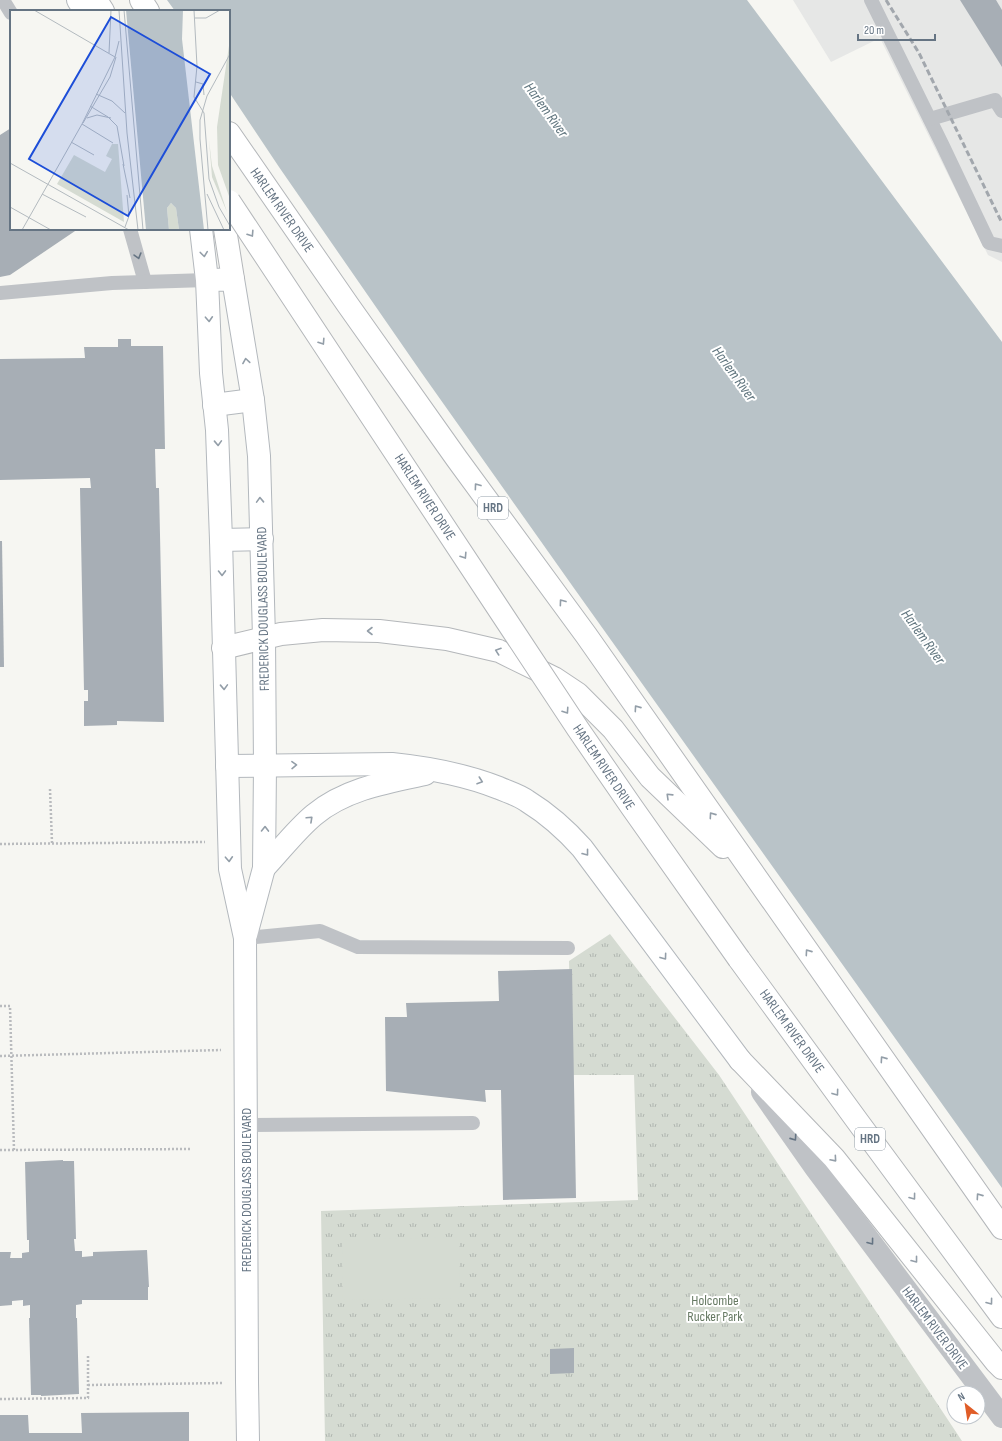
<svg xmlns="http://www.w3.org/2000/svg" width="1002" height="1441" font-family="'Sofia Sans Condensed',sans-serif">
<style>
.built{fill:#e6e7e6}
.park{fill:url(#park-tufts)}
.pitch{fill:#d5dbd2}
.water{fill:#b9c3c8}
.building{fill:#a7aeb5}
.lines{fill:none;stroke-linecap:round;stroke-linejoin:round}
.secondary-casing{stroke:#b3b8bd;stroke-width:24}
.highway-casing{stroke:#b4b7ba;stroke-width:24}
.path{stroke:#b9bbbe;stroke-width:2.5;stroke-dasharray:2 2;stroke-linecap:butt}
.lane{stroke:#bfc2c6;stroke-width:14}
.street{stroke:#bfc2c6;stroke-width:22}
.secondary{stroke:#fff;stroke-width:22}
.highway{stroke:#fff;stroke-width:22}
.rail{stroke:#a2a7ad;stroke-width:3;stroke-dasharray:6 3;stroke-linecap:butt}
.highway-bridge-casing{stroke:#b4b7ba;stroke-width:24;stroke-linecap:butt}
.highway-bridge{stroke:#fff;stroke-width:22}
.oneway{stroke:#939ea8}
.oneway2{stroke:#657483}
.labels{text-anchor:middle;dominant-baseline:central;stroke-width:4;stroke-linejoin:round;paint-order:stroke}
.shield{fill:#fff;stroke:#939ea8;stroke-width:1}
.shield-label{font-size:13px;font-weight:bold;fill:#657483}
.street-label{font-size:14px;fill:#657483;stroke:#fff}
.park-label{font-size:14px;fill:#677a64;stroke:#fff}
.water-label{font-size:15px;font-style:italic;fill:#61767f;stroke:#fff}
.inset-road{fill:none;stroke:#b3babf;stroke-width:1}
.view{fill:#1d4ed8;fill-opacity:0.15;stroke:#1d4ed8;stroke-width:2}
.inset-edge{fill:none;stroke:#657483;stroke-width:2}
</style>
<defs>
<pattern id="park-tufts" width="24" height="20" patternUnits="userSpaceOnUse"><rect width="24" height="20" fill="#d5dbd2"/><path d="M3 7l-1-3M5 7V3M7 7l1-3M15 17l-1-3M17 17v-4M19 17l1-3" fill="none" stroke="#b0b6b0"/></pattern>
</defs>
<rect width="100%" height="100%" fill="#f6f6f2"/>
<polygon class="built" points="793,0 1002,0 1002,262 988,255 880,38 831,62"/>
<polygon class="park" points="610,934 719,1075 962,1441 325,1441 321,1211 638,1200 634,1075 572,1075 569,961"/>
<polygon class="pitch" points="459,1237 460,1298 343,1300 342,1240"/>
<polygon class="water" points="167,0 747,0 1002,342 1002,1188 576,591 421,372 279,167 229,92 229,11 175,11"/>
<g class="building">
<polygon points="960,0 996,0 1002,10 1002,67"/>
<polygon points="11,128 11,229 78,229 10,275 0,277 0,135"/>
<polygon points="118,339 131,339 131,346 163,346 165,449 155,449 156,488 159,488 164,722 117,721 117,725 84,726 84,701 88,701 88,690 84,690 80,488 91,488 90,478 0,480 0,359 85,358 84,347 118,347"/>
<polygon points="0,541 2,541 4,667 0,667"/>
<polygon points="572,969 576,1198 503,1200 501,1090 485,1090 486,1102 386,1091 385,1017 407,1017 406,1003 499,1001 498,971"/>
<polygon points="63,1160 63,1161 74,1161 76,1239 74,1239 75,1251 82,1251 82,1257 93,1256 93,1252 147,1250 149,1287 148,1287 148,1300 82,1300 82,1304 76,1305 76,1318 77,1318 79,1394 41,1396 41,1395 31,1395 29,1318 30,1318 30,1305 23,1306 23,1300 12,1301 12,1305 0,1306 0,1252 11,1252 10,1258 22,1258 22,1253 29,1252 29,1240 27,1240 25,1162"/>
<polygon points="574,1348 574,1373 550,1374 550,1349"/>
<polygon points="189,1412 189,1441 0,1441 0,1415 28,1415 29,1433 82,1433 81,1413"/>
</g>
<g class="lines">
<defs>
<g id="secondary">
<polyline points="78,0 85,11"/>
<polyline points="201,229 207,280 211,373 217,430 221,540 230,869 245,938 247,1382 248,1441"/>
<polyline points="214,280 233,279 253,400 259,456 264,637 265,766 264,868 246,935"/>
<polyline points="214,405 253,400"/>
<polyline points="221,540 262,539"/>
<path d="M227 766 392 764C430 768 464 774 499 788 508 792 519 795 527 801 548 814 566 830 582 848L740 1060"/>
<path d="M264 868C281 850 296 830 314 815 345 789 387 782 425 774"/>
</g>
<g id="highway">
<polyline points="96,0 103,11"/>
<polyline points="141,0 148,11"/>
<polyline points="229,133 348,305 457,459 586,635 1002,1228"/>
<polyline points="225,229 233,279"/>
<polyline points="223,648 281,634 323,630 379,631 447,639 499,651 554,678 578,694 613,729 650,777 723,847"/>
<polyline points="739,959 858,1122 1002,1317"/>
<polyline points="740,1060 834,1158 996,1362 1002,1368"/>
</g>
</defs>
<use href="#secondary" class="secondary-casing"/>
<use href="#highway" class="highway-casing"/>
<g class="path">
<polyline points="50,789 52,843"/>
<polyline points="0,844 205,842"/>
<polyline points="0,1006 10,1006 14,1150"/>
<polyline points="0,1056 221,1050"/>
<polyline points="0,1150 192,1149"/>
<polyline points="88,1385 223,1383"/>
<polyline points="0,1399 88,1398 88,1355"/>
</g>
<g class="lane">
<polyline points="3,0 11,13"/>
<polyline points="871,0 942,144 989,243 1002,246"/>
<polyline points="930,119 995,100 1002,111"/>
<polyline points="130,229 145,282"/>
<polyline points="0,293 112,283 207,280"/>
<polyline points="245,938 320,931 358,947 568,948"/>
<polyline points="245,1125 473,1123"/>
</g>
<polyline class="street" points="762,1092 816,1169 1002,1417"/>
<use href="#secondary" class="secondary"/>
<use href="#highway" class="highway"/>
<polyline class="rail" points="886,0 919,53 1002,223"/>
<defs>
<polyline id="highway-bridge" points="229,201 578,729 631,806 739,959"/>
</defs>
<use href="#highway-bridge" class="highway-bridge-casing"/>
<use href="#highway-bridge" class="highway-bridge"/>
</g>
<defs><path id="oneway-chevron" d="M-2-3.5L2.5 0L-2 3.5" fill="none" stroke-width="1.6" stroke-linecap="round" stroke-linejoin="round"/></defs>
<g class="oneway">
<use href="#oneway-chevron" transform="translate(251 234) rotate(57)"/>
<use href="#oneway-chevron" transform="translate(204 254) rotate(83)"/>
<use href="#oneway-chevron" transform="translate(209 319) rotate(87)"/>
<use href="#oneway-chevron" transform="translate(322 342) rotate(57)"/>
<use href="#oneway-chevron" transform="translate(246 361) rotate(-99)"/>
<use href="#oneway-chevron" transform="translate(218 443) rotate(88)"/>
<use href="#oneway-chevron" transform="translate(477 486) rotate(-126)"/>
<use href="#oneway-chevron" transform="translate(260 500) rotate(-92)"/>
<use href="#oneway-chevron" transform="translate(464 556) rotate(57)"/>
<use href="#oneway-chevron" transform="translate(222 573) rotate(89)"/>
<use href="#oneway-chevron" transform="translate(562 602) rotate(-126)"/>
<use href="#oneway-chevron" transform="translate(370 631) rotate(-180)"/>
<use href="#oneway-chevron" transform="translate(498 651) rotate(-161)"/>
<use href="#oneway-chevron" transform="translate(224 687) rotate(88)"/>
<use href="#oneway-chevron" transform="translate(637 708) rotate(-125)"/>
<use href="#oneway-chevron" transform="translate(566 711) rotate(56)"/>
<use href="#oneway-chevron" transform="translate(294 765) rotate(-1)"/>
<use href="#oneway-chevron" transform="translate(480 781) rotate(19)"/>
<use href="#oneway-chevron" transform="translate(669 796) rotate(-136)"/>
<use href="#oneway-chevron" transform="translate(712 815) rotate(-125)"/>
<use href="#oneway-chevron" transform="translate(310 819) rotate(-43)"/>
<use href="#oneway-chevron" transform="translate(265 829) rotate(-89)"/>
<use href="#oneway-chevron" transform="translate(586 853) rotate(52)"/>
<use href="#oneway-chevron" transform="translate(229 859) rotate(87)"/>
<use href="#oneway-chevron" transform="translate(808 952) rotate(-125)"/>
<use href="#oneway-chevron" transform="translate(664 957) rotate(54)"/>
<use href="#oneway-chevron" transform="translate(883 1059) rotate(-125)"/>
<use href="#oneway-chevron" transform="translate(836 1093) rotate(54)"/>
<use href="#oneway-chevron" transform="translate(834 1159) rotate(49)"/>
<use href="#oneway-chevron" transform="translate(979 1196) rotate(-125)"/>
<use href="#oneway-chevron" transform="translate(913 1197) rotate(53)"/>
<use href="#oneway-chevron" transform="translate(915 1260) rotate(52)"/>
<use href="#oneway-chevron" transform="translate(990 1302) rotate(53)"/>
</g>
<g class="oneway2">
<use href="#oneway-chevron" transform="translate(138 256) rotate(74)"/>
<use href="#oneway-chevron" transform="translate(794 1138) rotate(55)"/>
<use href="#oneway-chevron" transform="translate(871 1242) rotate(53)"/>
</g>
<g class="labels">
<g class="shield">
<rect x="478" y="497" width="30" height="22" rx="3"/>
<rect x="855" y="1128" width="30" height="22" rx="3"/>
</g>
<g class="shield-label">
<text x="493" y="508">HRD</text>
<text x="870" y="1139">HRD</text>
</g>
<g class="street-label">
<text transform="translate(282 210) rotate(55)">HARLEM RIVER DRIVE</text>
<text transform="translate(425 497) rotate(57)">HARLEM RIVER DRIVE</text>
<text transform="translate(263 609) rotate(-91)">FREDERICK DOUGLASS BOULEVARD</text>
<text transform="translate(604 767) rotate(56)">HARLEM RIVER DRIVE</text>
<text transform="translate(792 1031) rotate(54)">HARLEM RIVER DRIVE</text>
<text transform="translate(246 1190) rotate(-90)">FREDERICK DOUGLASS BOULEVARD</text>
<text transform="translate(935 1328) rotate(53)">HARLEM RIVER DRIVE</text>
</g>
<g class="park-label">
<text x="715" y="1300">Holcombe<tspan x="715" dy="16">Rucker Park</tspan></text>
</g>
<g class="water-label">
<text transform="translate(546 110) rotate(54)">Harlem River</text>
<text transform="translate(734 374) rotate(54)">Harlem River</text>
<text transform="translate(923 637) rotate(54)">Harlem River</text>
</g>
</g>
<g transform="translate(10 10)">
<rect width="220" height="220" fill="#f6f6f2"/>
<path d="M220 29V189L208 155 207 117ZM199 130 202 156 217 202 202 167ZM161 193 166 198 169 220H159L157 198Z" fill="#d5dbd2"/>
<path d="M215 86 217 107 209 142 211 92ZM219 118 220 125V149L215 135ZM213 148 220 172V181L210 155Z" fill="#d5dbd2"/>
<path d="M102 134H108L114 212 47 174 64 145 95 162 102 149 96 146Z" fill="#d5dbd2"/>
<path d="M64 149 76 155 72 161 61 155Z" fill="#d5dbd2"/>
<path d="M116 0H173L172 29 194 220H169L166 198 161 193 157 198 159 220H136Z" fill="#b9c3c8"/>
<path class="inset-road" d="M24 0 105 47M109 0 117 123 128 220M114 0 133 220M184 0 187 56 184 87 194 103 199 169 209 197 220 216M185 8H196L210 0M99 43 101 0M186 72 193 74 194 85M86 84 102 91 115 103M80 96 98 107 107 116 114 156M77 108 87 105 101 108M73 113 100 67 106 47M72 114 103 133M61 132 84 145M0 153 119 220M113 154 120 188M32 184 76 207M197 184 214 220M0 197 41 220M115 217 119 206 117 185M12 220 72 114 105 47 109 31M198 220 190 129V110L197 86 220 44"/>
<path class="view" d="M101 7 200 64 118 206 19 149Z"/>
<rect width="220" height="220" class="inset-edge"/>
</g>
<g transform="translate(966 1405) rotate(330)"><circle r="19" fill="#ffffff" stroke="#c1c7cd"/>
<path d="M0-3L7 15L0 10L-7 15Z" fill="#e05d28"/>
<text y="-6" font-size="11" font-weight="bold" text-anchor="middle" fill="#657483">N</text>
</g>
<path d="M858 34v6h77v-6" fill="none" stroke="#657483" stroke-width="2"/>
<text x="864" y="34" font-size="12" fill="#657483" stroke="#ffffff" stroke-width="3" paint-order="stroke">20 m</text>
</svg>
